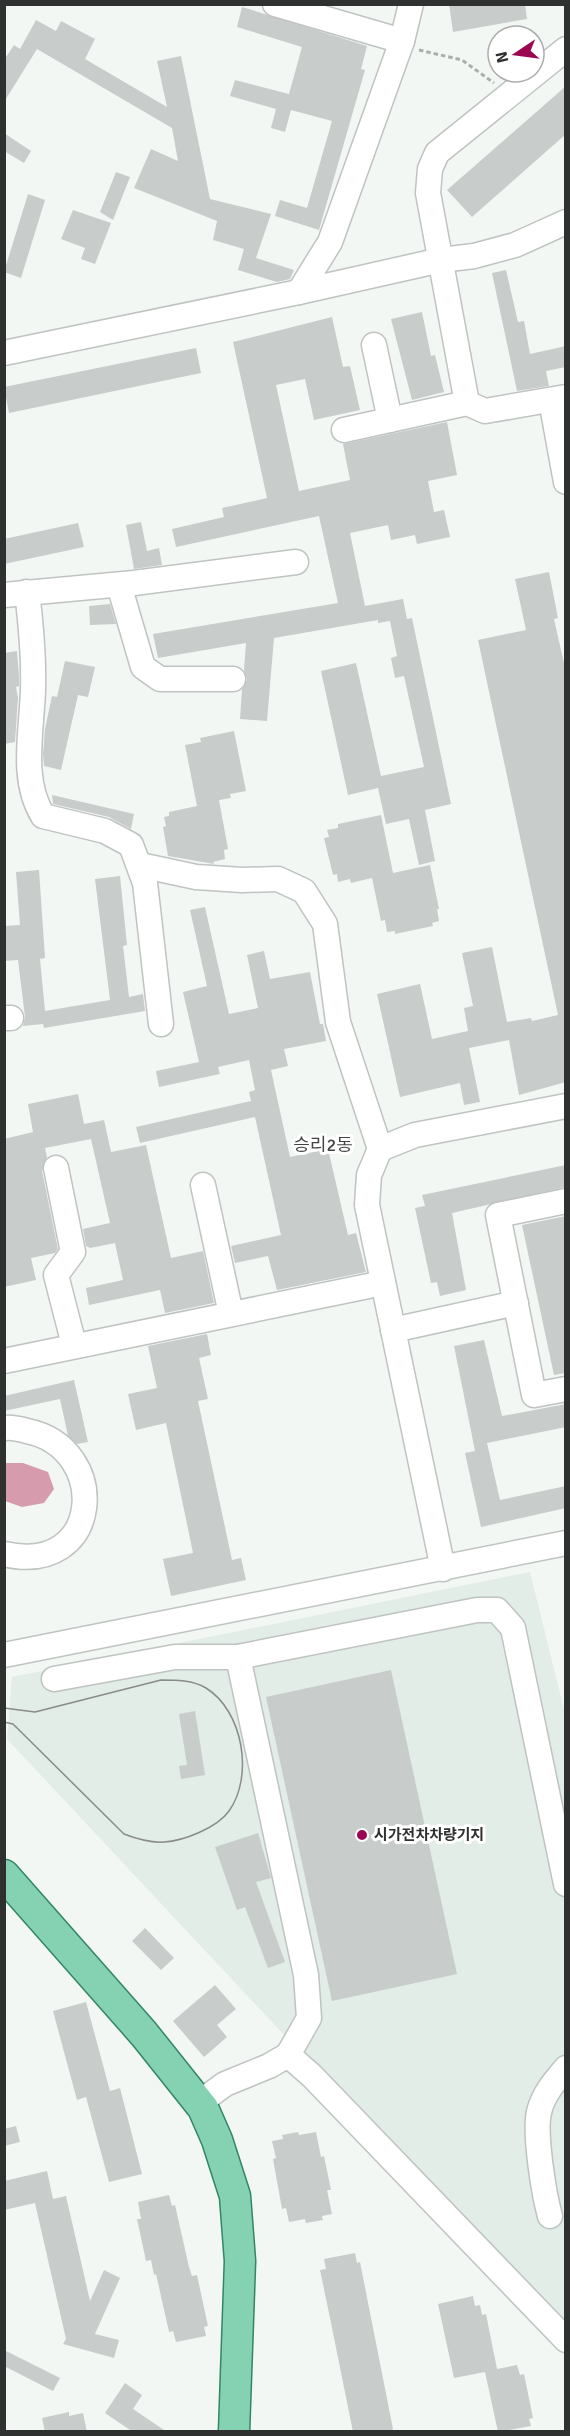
<svg xmlns="http://www.w3.org/2000/svg" width="570" height="2436" font-family="Signika,'Noto Sans KR',sans-serif">
<style>
.built{fill:#e1ede6}
.water{fill:#d69bac}
.building{fill:#c8ccca}
.lines{fill:none;stroke-linecap:round;stroke-linejoin:round}
.minor-casing{stroke:#bfc3c1;stroke-width:27}
.major-casing{stroke:#328665;stroke-width:33}
.path{stroke:#abaeac;stroke-width:3;stroke-dasharray:4.5 3;stroke-linecap:butt}
.minor{stroke:#fff;stroke-width:24}
.major{stroke:#85d2b3;stroke-width:30}
.tram{stroke:#898c8a;stroke-width:1.5}
.poi-dot{fill:#9c0551;stroke:#fff;stroke-width:2}
.labels{text-anchor:middle;dominant-baseline:central;stroke-width:6;stroke-linejoin:round;paint-order:stroke}
.poi-label{font-size:15px;font-weight:bold;fill:#2f3130;stroke:#fff;text-anchor:start}
.quarter-label{font-size:18px;fill:#424543;stroke:#fff}
</style>
<rect width="100%" height="100%" fill="#f3f7f4"/>
<polygon class="built" points="530,1572 566,1718 565,2326 287,2038 7,1739 12,1677"/>
<polygon class="water" points="4,1463 23,1463 48,1472 54,1489 44,1503 22,1507 5,1501"/>
<g class="building">
<polygon points="449,4 525,4 527,19 453,32"/>
<polygon points="242,7 367,46 361,69 365,70 319,230 275,216 280,200 307,208 332,121 291,110 285,132 271,128 276,109 230,96 235,80 289,94 302,47 237,27"/>
<polygon points="36,20 56,31 61,21 95,39 85,59 167,107 157,61 181,56 210,199 271,214 256,258 294,270 290,279 277,282 238,270 244,249 213,240 217,221 134,188 151,149 178,161 172,128 37,49 4,102 4,60 14,45 20,49"/>
<polygon points="566,86 566,134 472,217 447,190"/>
<polygon points="4,133 31,151 24,163 4,151"/>
<polygon points="116,172 130,177 113,220 100,212"/>
<polygon points="28,194 45,200 21,278 4,272"/>
<polygon points="73,210 111,223 95,264 81,259 85,248 61,239"/>
<polygon points="506,270 518,322 524,321 530,354 566,346 566,367 546,371 549,386 517,391 492,273"/>
<polygon points="422,312 431,356 435,355 444,392 412,400 391,319"/>
<polygon points="332,317 343,367 350,366 360,410 314,420 305,379 276,385 299,491 350,480 343,444 447,422 457,475 428,481 434,512 444,510 450,537 417,544 415,535 391,540 388,525 350,533 365,606 403,599 407,619 412,618 451,804 425,810 435,861 419,865 409,819 386,824 378,788 348,795 321,671 356,663 381,776 424,767 404,676 395,678 391,658 397,656 390,621 378,623 378,620 274,638 267,721 240,719 242,689 247,680 244,670 246,643 158,658 153,634 338,603 319,516 176,547 172,529 224,517 222,508 267,498 233,342"/>
<polygon points="196,348 201,373 9,413 4,387"/>
<polygon points="141,522 147,551 159,548 162,565 134,569 126,525"/>
<polygon points="78,523 84,547 4,564 4,539"/>
<polygon points="549,572 558,618 554,619 566,672 566,1082 519,1095 509,1040 469,1048 480,1102 464,1105 460,1083 400,1097 377,994 420,984 432,1039 468,1031 464,1008 473,1006 462,953 492,947 507,1022 531,1018 532,1021 558,1015 478,640 526,630 515,579"/>
<polygon points="110,604 116,624 90,625 89,606"/>
<polygon points="17,651 19,677 19,686 16,687 18,698 15,742 4,744 4,653"/>
<polygon points="65,661 95,667 88,697 78,695 61,770 44,766 43,754 45,729 52,696 57,697"/>
<polygon points="234,731 246,791 230,794 231,798 219,800 228,849 224,850 225,859 213,862 214,864 168,856 163,827 166,826 164,817 169,816 169,812 197,806 185,745 201,742 200,738"/>
<polygon points="52,795 134,814 131,829 109,817 53,804"/>
<polygon points="381,815 393,873 430,865 439,909 437,909 439,921 432,923 433,926 395,934 395,931 387,932 385,920 381,921 372,878 351,883 350,879 338,882 337,874 333,875 324,838 329,837 327,830 338,828 338,824"/>
<polygon points="39,870 45,958 40,959 45,1011 110,1000 95,879 120,876 127,945 123,946 129,997 143,994 145,1011 44,1028 43,1024 23,1026 25,1017 18,960 4,961 4,926 20,925 16,872"/>
<polygon points="205,907 229,1014 258,1008 247,955 264,951 270,979 310,972 320,1024 323,1024 326,1041 284,1049 288,1066 271,1070 290,1157 328,1149 348,1235 356,1233 366,1272 277,1290 268,1256 235,1263 231,1246 281,1235 255,1117 140,1143 136,1127 251,1101 249,1092 255,1090 249,1060 218,1067 220,1074 159,1087 156,1071 199,1062 183,992 207,986 190,910"/>
<polygon points="78,1094 84,1124 104,1120 111,1152 146,1145 171,1258 203,1251 214,1303 165,1313 160,1290 89,1305 86,1288 123,1280 115,1243 90,1248 86,1246 83,1229 110,1223 91,1139 45,1148 47,1157 42,1171 58,1249 55,1253 31,1258 36,1280 4,1287 4,1139 33,1132 28,1104"/>
<polygon points="566,1165 566,1187 452,1213 466,1290 440,1296 437,1282 431,1283 415,1208 425,1206 422,1195"/>
<polygon points="566,1216 566,1373 554,1375 522,1225"/>
<polygon points="207,1334 211,1355 199,1358 208,1399 198,1401 232,1560 241,1558 246,1580 171,1596 163,1559 193,1553 166,1423 136,1430 128,1394 157,1388 148,1346"/>
<polygon points="484,1340 502,1416 566,1404 566,1427 487,1443 500,1500 566,1486 566,1508 481,1527 465,1453 475,1451 454,1346"/>
<polygon points="74,1380 88,1442 77,1444 68,1436 60,1399 4,1411 4,1396"/>
<polygon points="391,1670 457,1974 332,2001 266,1697"/>
<polygon points="195,1711 205,1775 181,1779 179,1766 187,1765 179,1714"/>
<polygon points="258,1833 271,1878 256,1882 285,1962 268,1968 245,1907 237,1910 215,1847"/>
<polygon points="145,1928 174,1958 161,1970 132,1941"/>
<polygon points="215,1985 236,2009 217,2025 227,2037 204,2057 173,2021"/>
<polygon points="86,2002 110,2091 120,2088 142,2174 109,2182 86,2097 77,2100 53,2011"/>
<polygon points="16,2126 20,2142 4,2146 4,2129"/>
<polygon points="298,2132 299,2135 316,2132 321,2157 324,2156 331,2190 327,2190 332,2214 322,2216 323,2220 306,2223 305,2219 289,2222 286,2208 282,2209 273,2159 276,2158 272,2141 283,2139 282,2135"/>
<polygon points="47,2171 53,2199 66,2196 90,2301 104,2270 120,2278 95,2334 119,2340 114,2358 63,2344 66,2339 35,2203 4,2210 4,2181"/>
<polygon points="169,2195 172,2206 175,2205 189,2267 192,2276 197,2275 208,2326 204,2327 206,2336 176,2342 173,2331 169,2332 156,2274 154,2275 151,2260 146,2261 137,2219 141,2219 138,2202"/>
<polygon points="355,2253 357,2263 360,2262 393,2429 390,2432 353,2432 329,2313 320,2270 326,2269 324,2259"/>
<polygon points="473,2296 475,2306 480,2305 482,2315 486,2314 497,2369 517,2365 520,2375 524,2374 533,2418 529,2419 531,2426 498,2432 485,2372 454,2378 438,2304"/>
<polygon points="4,2350 60,2378 53,2391 4,2366"/>
<polygon points="125,2383 142,2395 133,2409 167,2432 133,2432 105,2413"/>
<polygon points="69,2412 69,2416 83,2413 87,2432 45,2432 42,2418"/>
</g>
<g class="lines">
<defs>
<g id="minor">
<polyline points="275,4 402,41"/>
<polyline points="566,49 437,153 430,169 428,193 467,403 485,411 566,397"/>
<polyline points="299,292 330,242 402,41 411,4"/>
<polyline points="374,345 390,420"/>
<polyline points="4,353 299,292 441,260 474,256 515,245 566,222"/>
<polyline points="551,400 566,482"/>
<polyline points="344,430 467,403"/>
<polyline points="119,585 143,667 160,679 233,679"/>
<path d="M27 592C31 625 34 657 33 689 32 731 20 779 43 816L105 831 131 845 145 883 161 1024"/>
<polyline points="4,595 134,583 296,562"/>
<polyline points="140,865 196,877 242,880 278,879 304,891 325,924 338,1022 380,1149"/>
<polyline points="4,1018 11,1018"/>
<polyline points="56,1168 73,1252 56,1275 74,1345"/>
<polyline points="203,1185 231,1314"/>
<polyline points="566,1201 498,1215 534,1395 566,1389"/>
<polyline points="393,1330 516,1303"/>
<polyline points="4,1361 383,1283"/>
<path d="M4 1428C12 1427 20 1429 27 1431 111 1448 103 1577 4 1554"/>
<polyline points="443,1569 367,1205 369,1175 380,1149 415,1135 566,1106"/>
<polyline points="4,1655 566,1543"/>
<polyline points="54,1679 175,1657 238,1657"/>
<polyline points="288,2055 309,2018 306,1975 238,1657 477,1610 497,1610 513,1628 566,1884"/>
<polyline points="199,2103 225,2084 269,2066 288,2055 312,2076 566,2340"/>
<path d="M550 2216C544 2195 534 2133 539 2112 543 2095 554 2082 566 2068"/>
</g>
<polyline id="major" points="4,1875 144,2034 203,2108 217,2140 235,2196 240,2261 234,2432"/>
</defs>
<use href="#minor" class="minor-casing"/>
<use href="#major" class="major-casing"/>
<polyline class="path" points="419,50 462,60 494,83"/>
<use href="#minor" class="minor"/>
<use href="#major" class="major"/>
<path class="tram" d="M4 1708 35 1712 161 1680C176 1680 193 1680 206 1688 243 1711 254 1776 229 1811 217 1828 183 1841 164 1842 150 1843 137 1839 124 1834L13 1724 4 1722"/>
</g>
<circle class="poi-dot" cx="362" cy="1835" r="6"/>
<g class="labels">
<g class="poi-label">
<text x="374" y="1835">시가전차차량기지</text>
</g>
<g class="quarter-label">
<text x="323" y="1145">승리2동</text>
</g>
</g>
<rect width="570" height="2436" fill="none" stroke="#2f3130" stroke-width="12"/>
<g transform="translate(516 54) rotate(257)"><circle r="28" fill="#ffffff" stroke="#acadac" stroke-width="1.5"/>
<path d="M0-4.5L10 22L0 15L-10 22Z" fill="#9c0551"/>
<text y="-9" font-size="16" font-weight="bold" text-anchor="middle" fill="#2f3130">N</text>
</g>
</svg>
